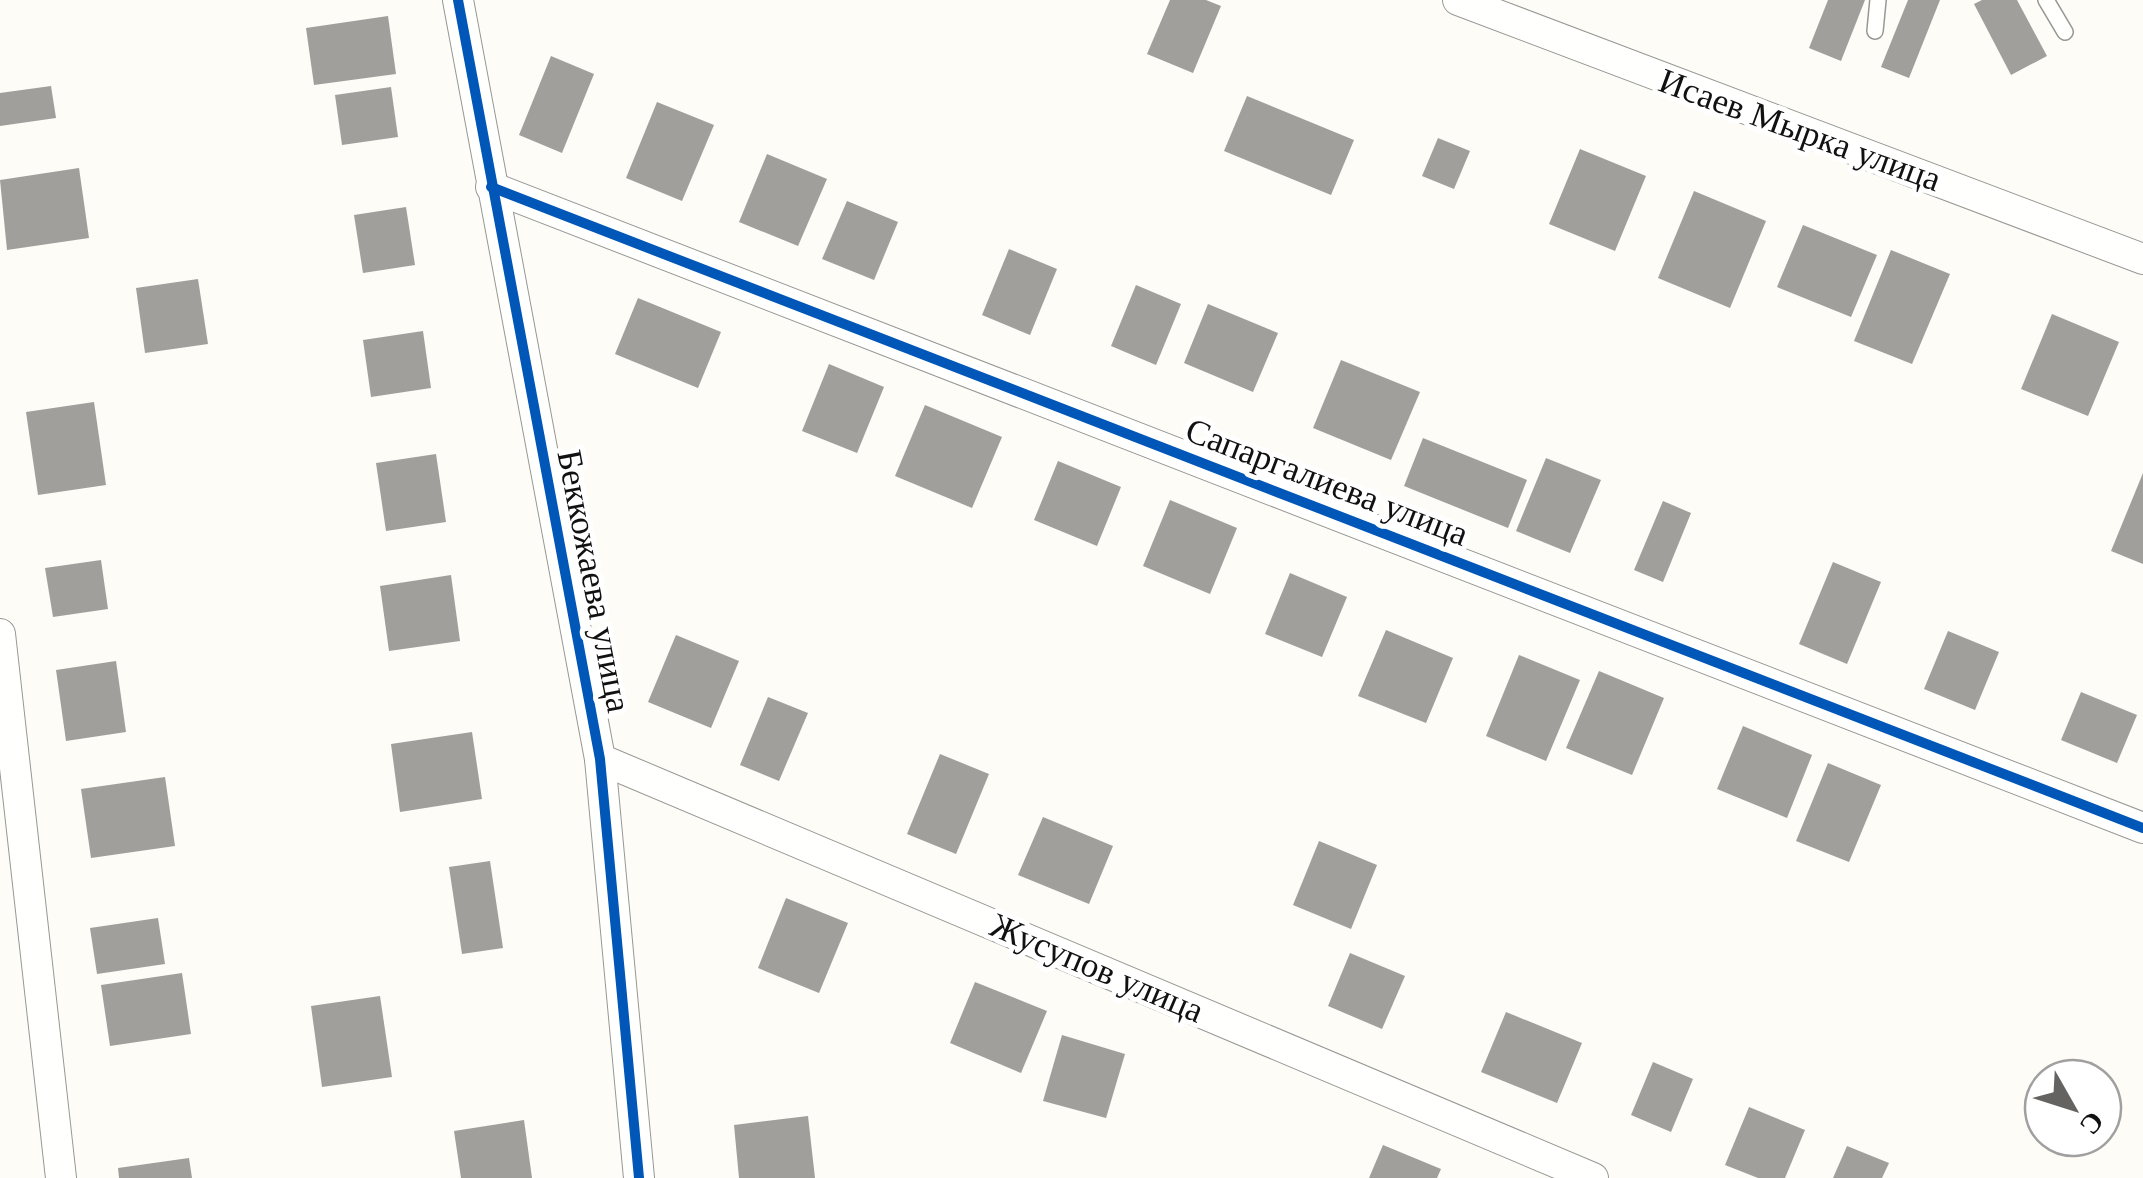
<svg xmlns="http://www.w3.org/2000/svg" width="2143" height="1178" font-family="Georgia,serif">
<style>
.building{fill:#a19f9c}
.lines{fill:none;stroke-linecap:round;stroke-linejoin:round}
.lane-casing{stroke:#979795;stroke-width:18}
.street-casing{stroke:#979795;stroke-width:32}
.lane{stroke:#fffffe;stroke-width:15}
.street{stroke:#fffffe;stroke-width:30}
.cycleway-casing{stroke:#fff;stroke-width:16}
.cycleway{stroke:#0057b8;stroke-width:10}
.labels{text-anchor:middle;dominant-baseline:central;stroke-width:10;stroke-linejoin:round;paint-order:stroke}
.street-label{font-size:35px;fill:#111;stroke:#fff}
</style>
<rect width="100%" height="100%" fill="#fdfcf7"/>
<g class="building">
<polygon points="1170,0 1206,0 1221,6 1193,73 1147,54"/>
<polygon points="1828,0 1865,0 1841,61 1809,48"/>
<polygon points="1908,0 1940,0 1909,78 1881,67"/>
<polygon points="1982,0 2017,0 2047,56 2011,75 1974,4"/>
<polygon points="388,16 396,74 314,85 306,28"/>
<polygon points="551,56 594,74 562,153 519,135"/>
<polygon points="51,86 56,118 0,126 0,93"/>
<polygon points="391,87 398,137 342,145 335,95"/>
<polygon points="1247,96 1354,140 1331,195 1224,151"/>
<polygon points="657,102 714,125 682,201 626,178"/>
<polygon points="1438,138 1470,151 1454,189 1422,176"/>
<polygon points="1580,149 1646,176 1615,251 1549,224"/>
<polygon points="767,154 827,179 798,246 739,222"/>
<polygon points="79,168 89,238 7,250 0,180"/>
<polygon points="1694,191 1766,221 1730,308 1658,278"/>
<polygon points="847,201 898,222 874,280 822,259"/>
<polygon points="406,207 415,265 363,273 354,215"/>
<polygon points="1803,225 1877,255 1851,317 1777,287"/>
<polygon points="1009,249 1057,269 1030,335 982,315"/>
<polygon points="1891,250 1950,274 1912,364 1854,341"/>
<polygon points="198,279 208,344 145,353 136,288"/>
<polygon points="1136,285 1181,304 1156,365 1111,346"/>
<polygon points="638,298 721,332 698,388 615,354"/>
<polygon points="1208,304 1278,333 1253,392 1184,363"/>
<polygon points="2052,314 2119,342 2088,416 2021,389"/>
<polygon points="423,331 431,388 371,397 363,340"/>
<polygon points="1341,360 1420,392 1391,460 1313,428"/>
<polygon points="829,364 884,387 857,453 802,431"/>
<polygon points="94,402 106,485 38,495 26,412"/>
<polygon points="925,405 1002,437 972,508 895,476"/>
<polygon points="1423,438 1527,480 1508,528 1404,486"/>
<polygon points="436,454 446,522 386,531 376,463"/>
<polygon points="1546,458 1601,480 1570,553 1516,531"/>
<polygon points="1058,461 1121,487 1097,546 1034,520"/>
<polygon points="2143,473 2143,564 2111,551"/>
<polygon points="1170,500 1237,528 1210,594 1143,566"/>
<polygon points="1663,501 1691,513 1663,582 1634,570"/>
<polygon points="101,560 108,609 53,617 45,568"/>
<polygon points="1833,562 1881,582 1847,664 1799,644"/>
<polygon points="1290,573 1347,597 1322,657 1265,634"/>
<polygon points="451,575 460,641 389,651 380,586"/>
<polygon points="1386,630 1453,658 1426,723 1358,696"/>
<polygon points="1948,631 1999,652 1975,710 1924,689"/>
<polygon points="676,635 739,661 711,728 648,702"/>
<polygon points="1519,655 1580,680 1546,761 1486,736"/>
<polygon points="116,661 126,732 66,741 56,670"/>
<polygon points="1599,671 1664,698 1632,775 1566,748"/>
<polygon points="2081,692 2137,715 2117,763 2061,740"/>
<polygon points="768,697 808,713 779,781 740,765"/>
<polygon points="1743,726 1812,755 1787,818 1717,789"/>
<polygon points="472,732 482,799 400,812 391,744"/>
<polygon points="940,754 989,774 956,854 907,834"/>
<polygon points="1828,763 1881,785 1849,862 1796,841"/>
<polygon points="165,777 175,846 91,858 81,789"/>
<polygon points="1043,817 1113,846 1089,904 1018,875"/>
<polygon points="1319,841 1377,865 1351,929 1293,905"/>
<polygon points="490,861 503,948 462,954 449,867"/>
<polygon points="786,898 848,923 819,993 758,968"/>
<polygon points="158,918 165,964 97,974 90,928"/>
<polygon points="1350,953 1405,976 1382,1029 1328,1006"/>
<polygon points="182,973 191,1034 110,1046 101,985"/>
<polygon points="975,982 1047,1011 1021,1073 950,1043"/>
<polygon points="380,996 392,1077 322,1087 311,1006"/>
<polygon points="1506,1012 1582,1043 1557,1103 1481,1072"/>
<polygon points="1062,1035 1125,1054 1106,1118 1043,1101"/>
<polygon points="1653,1062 1693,1079 1671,1132 1631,1115"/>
<polygon points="1749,1107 1805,1130 1785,1178 1758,1178 1725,1165"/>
<polygon points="808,1116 815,1178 739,1178 734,1125"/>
<polygon points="524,1120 532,1178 461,1178 454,1131"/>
<polygon points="1383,1145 1441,1169 1437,1178 1369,1178"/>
<polygon points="1847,1146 1889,1163 1882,1178 1833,1178"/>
<polygon points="189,1158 192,1178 119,1178 118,1168"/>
</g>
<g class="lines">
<defs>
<g id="lane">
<polyline points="2046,0 2065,32"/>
<polyline points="1875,31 1878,0"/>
</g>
<g id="street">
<polyline points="458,0 600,759 639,1178"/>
<polyline points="1458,0 2143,259"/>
<polyline points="491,187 2143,828"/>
<polyline points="0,634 61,1178"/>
<polyline points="600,759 1593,1178"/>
</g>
</defs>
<use href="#lane" class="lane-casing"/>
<use href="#street" class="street-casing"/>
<use href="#lane" class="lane"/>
<use href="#street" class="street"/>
<defs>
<g id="cycleway">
<polyline points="458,0 600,759 639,1178"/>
<polyline points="491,187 2143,828"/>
</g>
</defs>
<use href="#cycleway" class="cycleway-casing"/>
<use href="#cycleway" class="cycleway"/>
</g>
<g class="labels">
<g class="street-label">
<text transform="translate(1800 130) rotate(20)">Исаев Мырка улица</text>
<text transform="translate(1327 482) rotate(21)">Сапаргалиева улица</text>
<text transform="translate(594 581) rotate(79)">Беккожаева улица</text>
<text transform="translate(1097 968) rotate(23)">Жусупов улица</text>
</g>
</g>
<g transform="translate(2073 1108) rotate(129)"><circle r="48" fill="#ffffff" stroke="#a0a0a0" stroke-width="2.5"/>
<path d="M0-8L18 38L0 25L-18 38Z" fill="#646362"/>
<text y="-15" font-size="28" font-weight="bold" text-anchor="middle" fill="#111111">С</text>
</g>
</svg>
